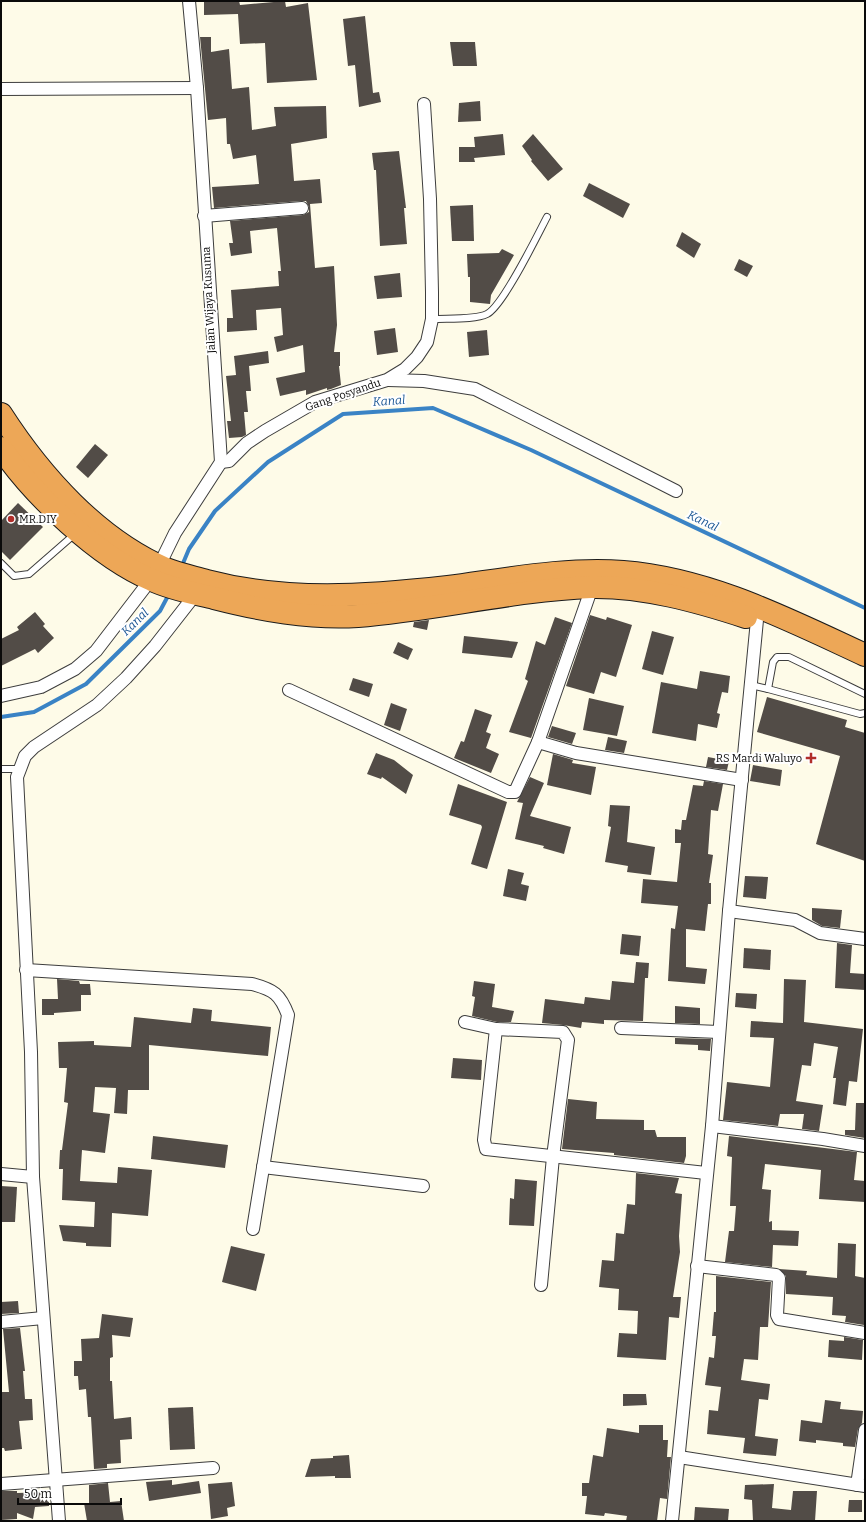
<svg xmlns="http://www.w3.org/2000/svg" width="866" height="1522" font-family="Bitter,serif">
<style>
.lines{fill:none;stroke-linecap:round;stroke-linejoin:round}
.stream{stroke:#3a83c5;stroke-width:4}
.building{fill:#524c47}
.lane-casing{stroke:#3d3d3d;stroke-width:8}
.street-casing{stroke:#3d3d3d;stroke-width:14}
.highway-casing{stroke:#1b1b1b;stroke-width:24}
.lane{stroke:#fff;stroke-width:6}
.street{stroke:#fff;stroke-width:12}
.highway{stroke:#eda757;stroke-width:22}
.poi-dot{fill:#b12e2a;stroke:#fff;stroke-width:1.5}
.labels{text-anchor:middle;dominant-baseline:central;stroke-width:4;stroke-linejoin:round;paint-order:stroke}
.street-label{font-size:11px;fill:#0a0a0a;stroke:#fff}
.poi-label{font-size:11px;fill:#0a0a0a;stroke:#fff;text-anchor:start}
.water-label{font-size:12px;font-style:italic;fill:#1b5694;stroke:#fff}
</style>
<rect width="100%" height="100%" fill="#fefbe8"/>
<g class="lines">
<g class="stream">
<polyline points="181,568 189,549 215,511 268,462 343,414 433,408 531,450 865,608"/>
<polyline points="1,717 34,712 86,684 160,611 169,594"/>
</g>
</g>
<g class="building">
<polygon points="204,1 239,1 240,5 285,1 286,7 308,3 317,80 267,83 265,43 240,44 238,14 204,15"/>
<polygon points="365,16 373,93 379,92 381,102 359,107 355,65 348,66 343,19"/>
<polygon points="200,37 211,37 211,52 229,49 232,89 249,87 252,130 276,126 274,107 326,106 327,138 291,144 294,181 320,179 322,203 310,204 315,268 334,266 337,325 334,352 340,352 340,366 339,366 341,385 331,389 327,390 327,388 306,395 306,390 280,396 276,378 305,372 303,345 277,352 274,337 283,335 281,308 256,310 257,330 227,332 227,318 233,318 231,290 279,286 278,271 281,271 277,228 250,231 252,253 231,256 229,243 233,243 230,221 303,215 309,212 309,207 306,201 301,201 214,208 212,187 259,184 256,155 233,159 230,144 227,144 226,118 208,120"/>
<polygon points="450,42 475,42 477,66 453,66"/>
<polygon points="480,101 481,121 458,122 459,103"/>
<polygon points="503,134 505,155 474,158 475,162 459,162 459,147 475,147 474,137"/>
<polygon points="533,134 563,169 548,181 531,161 532,160 522,146"/>
<polygon points="399,151 406,208 404,208 407,244 380,246 376,170 374,170 372,153"/>
<polygon points="589,183 630,204 623,218 583,196"/>
<polygon points="473,205 474,241 452,241 450,206"/>
<polygon points="682,232 701,244 694,258 676,246"/>
<polygon points="502,249 514,255 491,295 490,304 470,302 470,277 468,277 467,254 499,253"/>
<polygon points="739,259 753,266 747,277 734,270"/>
<polygon points="400,273 402,297 377,299 374,276"/>
<polygon points="395,328 398,352 377,355 374,331"/>
<polygon points="487,330 489,355 469,357 467,332"/>
<polygon points="268,351 269,363 249,366 251,391 246,391 248,412 244,412 246,435 242,437 229,438 227,421 231,421 226,376 236,375 234,356"/>
<polygon points="95,444 108,455 88,478 76,467"/>
<polygon points="18,503 43,527 10,560 1,551 1,521"/>
<polygon points="35,612 45,624 43,626 54,638 38,653 35,649 1,666 1,639 19,630 17,627"/>
<polygon points="590,615 606,620 607,617 632,625 616,677 601,672 594,694 566,686"/>
<polygon points="555,617 572,623 531,738 509,732 528,681 525,679 536,641 545,645"/>
<polygon points="429,620 427,630 413,627 414,622"/>
<polygon points="652,631 674,637 663,675 642,669"/>
<polygon points="464,636 518,642 512,658 462,653"/>
<polygon points="398,642 413,649 408,660 393,653"/>
<polygon points="700,671 730,676 728,693 722,692 717,713 720,714 717,728 698,724 696,741 652,733 661,682 697,689"/>
<polygon points="353,678 373,684 369,697 349,690"/>
<polygon points="767,697 847,720 845,727 865,733 865,861 816,844 840,756 757,732"/>
<polygon points="589,698 624,706 617,736 583,730"/>
<polygon points="391,703 407,709 400,731 384,725"/>
<polygon points="475,709 492,715 486,732 491,734 486,748 499,754 491,773 454,758 461,741 464,742"/>
<polygon points="552,726 576,733 572,744 548,737"/>
<polygon points="608,737 627,741 624,753 605,750"/>
<polygon points="376,753 394,760 413,775 406,794 382,777 381,779 367,774"/>
<polygon points="553,754 573,760 572,763 596,767 591,795 547,785"/>
<polygon points="708,757 729,761 727,770 706,767"/>
<polygon points="753,765 782,770 780,786 750,781"/>
<polygon points="530,777 544,783 530,816 571,827 564,854 543,848 544,846 515,839 523,803 517,802"/>
<polygon points="704,781 723,784 718,811 711,810 708,854 713,855 709,883 711,883 711,904 708,904 705,931 686,929 686,967 707,969 705,984 668,981 671,928 675,929 678,906 641,903 643,879 677,882 681,843 675,843 675,829 681,830 682,820 686,820 693,785 703,786"/>
<polygon points="458,784 507,802 487,869 471,864 482,827 481,825 449,815"/>
<polygon points="610,805 630,806 627,842 655,847 651,875 627,872 628,866 605,862 611,827 608,826"/>
<polygon points="508,869 524,873 521,884 529,886 526,901 503,896"/>
<polygon points="745,876 768,877 766,899 743,897"/>
<polygon points="812,908 842,910 840,928 822,926 812,920"/>
<polygon points="622,934 641,936 639,956 620,954"/>
<polygon points="837,943 852,945 850,973 865,974 865,990 835,988"/>
<polygon points="744,948 771,950 770,970 743,968"/>
<polygon points="636,962 649,963 648,978 645,978 643,1021 604,1020 604,1024 582,1022 581,1028 563,1025 542,1023 545,999 584,1004 585,997 610,1000 612,981 634,983"/>
<polygon points="57,979 79,981 80,984 90,984 91,995 81,995 81,1011 54,1013 54,1015 42,1015 42,999 58,999"/>
<polygon points="784,979 806,980 804,1022 863,1029 857,1082 849,1081 846,1106 833,1104 836,1078 833,1078 838,1047 814,1043 811,1066 802,1065 796,1101 823,1105 819,1131 802,1129 804,1114 780,1114 778,1126 723,1120 727,1082 770,1087 774,1038 750,1037 751,1021 783,1023"/>
<polygon points="474,981 495,984 492,1007 514,1011 511,1022 497,1022 472,1016 475,997 472,996"/>
<polygon points="736,993 757,994 756,1009 735,1007"/>
<polygon points="675,1006 700,1008 700,1024 675,1023"/>
<polygon points="193,1008 212,1010 211,1021 271,1027 268,1056 149,1045 149,1090 128,1090 127,1114 114,1113 116,1088 95,1087 93,1112 110,1114 105,1153 82,1150 80,1181 117,1183 118,1167 152,1170 148,1216 112,1213 111,1247 86,1246 86,1243 63,1241 59,1225 94,1227 95,1202 62,1200 63,1169 59,1169 60,1150 62,1150 68,1103 64,1102 67,1068 59,1068 58,1042 94,1041 94,1045 131,1047 134,1017 191,1023"/>
<polygon points="675,1038 711,1039 710,1051 698,1050 698,1045 675,1044"/>
<polygon points="453,1058 482,1060 481,1080 451,1078"/>
<polygon points="568,1099 597,1102 596,1119 644,1120 644,1130 655,1130 657,1137 686,1137 686,1156 684,1163 614,1155 614,1153 562,1149"/>
<polygon points="856,1103 865,1103 865,1138 845,1135 845,1130 855,1130"/>
<polygon points="153,1136 228,1145 225,1168 151,1159"/>
<polygon points="729,1136 857,1152 854,1180 865,1181 865,1202 819,1199 821,1170 765,1164 762,1189 771,1190 769,1222 772,1221 772,1230 799,1231 798,1246 773,1245 772,1267 725,1262 729,1231 734,1231 736,1206 730,1206 732,1157 727,1156"/>
<polygon points="636,1173 679,1178 675,1193 682,1194 679,1236 680,1252 673,1297 681,1297 679,1318 669,1317 666,1360 617,1357 619,1333 637,1334 638,1311 618,1310 619,1289 599,1287 602,1260 614,1261 616,1233 624,1234 627,1204 635,1205"/>
<polygon points="515,1179 537,1181 534,1226 509,1225 510,1198 514,1199"/>
<polygon points="1,1186 17,1187 15,1222 1,1222"/>
<polygon points="838,1243 856,1244 855,1276 865,1278 864,1325 845,1322 846,1316 832,1315 833,1297 786,1294 786,1276 779,1269 807,1271 806,1275 837,1278"/>
<polygon points="231,1246 265,1254 256,1291 222,1282"/>
<polygon points="716,1276 771,1282 768,1327 760,1327 758,1360 744,1359 741,1380 770,1384 768,1400 759,1399 755,1436 778,1439 776,1456 743,1453 745,1438 707,1434 709,1410 718,1411 721,1387 705,1385 709,1357 714,1358 716,1336 712,1336 714,1312 716,1312"/>
<polygon points="18,1301 19,1313 1,1314 1,1302"/>
<polygon points="102,1314 133,1318 130,1337 112,1335 113,1357 110,1358 110,1381 112,1381 114,1419 131,1417 132,1439 120,1440 121,1463 107,1464 107,1468 94,1469 91,1417 88,1417 86,1389 79,1390 78,1376 74,1376 74,1361 82,1361 81,1339 99,1338"/>
<polygon points="20,1328 25,1371 23,1371 25,1399 32,1399 33,1420 19,1421 22,1449 5,1451 4,1448 1,1448 1,1392 9,1392 3,1329"/>
<polygon points="844,1337 863,1340 862,1360 828,1357 829,1340 844,1341"/>
<polygon points="623,1394 646,1394 647,1405 623,1406"/>
<polygon points="825,1400 841,1402 840,1409 863,1411 862,1423 858,1429 855,1447 843,1446 843,1443 816,1440 816,1443 799,1441 801,1420 822,1423"/>
<polygon points="193,1407 195,1449 170,1450 168,1408"/>
<polygon points="639,1425 663,1425 663,1440 668,1440 667,1457 671,1457 667,1499 660,1498 657,1521 626,1521 627,1516 605,1513 604,1516 585,1514 587,1496 582,1496 582,1483 589,1483 593,1455 603,1457 607,1428 639,1433"/>
<polygon points="349,1455 351,1478 335,1478 335,1476 305,1477 311,1459 333,1458 333,1456"/>
<polygon points="172,1480 172,1485 199,1481 201,1493 149,1501 146,1482"/>
<polygon points="232,1482 235,1506 227,1508 228,1516 211,1519 208,1484"/>
<polygon points="108,1483 110,1502 121,1501 124,1521 87,1521 84,1503 89,1503 89,1485"/>
<polygon points="774,1484 772,1508 791,1510 793,1491 817,1491 815,1521 753,1521 752,1500 744,1499 745,1485"/>
<polygon points="1,1491 17,1491 17,1493 49,1492 49,1506 35,1507 33,1519 17,1513 17,1519 1,1520"/>
<polygon points="849,1500 862,1500 862,1512 848,1512"/>
<polygon points="695,1507 729,1509 728,1521 694,1521"/>
</g>
<g class="lines">
<defs>
<g id="lane">
<path d="M432 319C447 318 475 320 487 314 503 306 537 236 547 217"/>
<polyline points="1,563 14,576 29,574 76,533"/>
<polyline points="751,685 768,689"/>
<polyline points="865,694 789,657 777,657 773,662 768,689 860,714 865,713"/>
<polyline points="1,769 19,769"/>
</g>
<g id="street">
<polyline points="1,89 197,88"/>
<polyline points="204,216 302,208"/>
<polyline points="388,380 424,381 475,389 676,491"/>
<polyline points="221,462 229,461 247,443 265,431 315,402 387,380 405,369 417,357 427,342 432,319 432,292 430,199 424,104"/>
<polyline points="289,690 508,792 515,792 538,742 592,587"/>
<polyline points="1,696 41,687 75,669 96,651 155,574 175,533 221,462 197,88 189,1"/>
<polyline points="538,742 576,753 742,780"/>
<polyline points="729,911 795,920 820,933 865,939"/>
<path d="M26 970 252 984C274 990 280 994 288 1015L253 1229"/>
<polyline points="465,1022 496,1029 563,1032 568,1040 553,1157 541,1285"/>
<polyline points="621,1028 719,1032"/>
<polyline points="496,1029 484,1140 486,1149 706,1173"/>
<polyline points="712,1126 823,1139 865,1146"/>
<polyline points="263,1167 423,1186"/>
<polyline points="1,1174 33,1177"/>
<polyline points="697,1266 776,1275 779,1278 777,1315 779,1319 865,1333"/>
<polyline points="1,1322 43,1318"/>
<polyline points="679,1457 865,1486"/>
<polyline points="1,1484 213,1468"/>
<polyline points="857,1485 865,1430"/>
<polyline points="59,1521 33,1177 31,1052 17,777 25,756 34,747 97,705 126,678 155,646 198,591"/>
<polyline points="672,1521 712,1126 729,911 757,620"/>
</g>
<g id="highway">
<path d="M1 414C41 476 97 539 166 569 179 574 193 577 207 581 287 602 367 596 448 587 502 580 569 567 623 572 710 579 787 619 865 655"/>
<path d="M1 448C34 496 98 557 152 580 171 589 193 593 214 598 261 610 309 619 358 616 436 610 513 590 591 587 643 586 697 601 746 617"/>
</g>
</defs>
<use href="#lane" class="lane-casing"/>
<use href="#street" class="street-casing"/>
<use href="#highway" class="highway-casing"/>
<use href="#lane" class="lane"/>
<use href="#street" class="street"/>
<use href="#highway" class="highway"/>
</g>
<g class="poi-dot">
<circle cx="11" cy="519" r="4"/>
<path d="M809 752h4v4h4v4h-4v4h-4v-4h-4v-4h4z"/>
</g>
<g class="labels">
<g class="street-label">
<text transform="translate(209 300) rotate(-93)">Jalan Wijaya Kusuma</text>
<text transform="translate(343 395) rotate(-19)">Gang Posyandu</text>
</g>
<g class="poi-label">
<text x="19" y="519">MR.DIY</text>
<text x="802" y="758" text-anchor="end">RS Mardi Waluyo</text>
</g>
<g class="water-label">
<text transform="translate(389 401) rotate(-4)">Kanal</text>
<text transform="translate(703 521) rotate(25)">Kanal</text>
<text transform="translate(135 622) rotate(-45)">Kanal</text>
</g>
</g>
<rect width="866" height="1522" fill="none" stroke="#0a0a0a" stroke-width="4"/>
<path d="M18 1498v6h103v-6" fill="none" stroke="#0a0a0a" stroke-width="2"/>
<text x="24" y="1498" font-size="12" fill="#0a0a0a" stroke="#ffffff" stroke-width="3" paint-order="stroke">50 m</text>
</svg>
